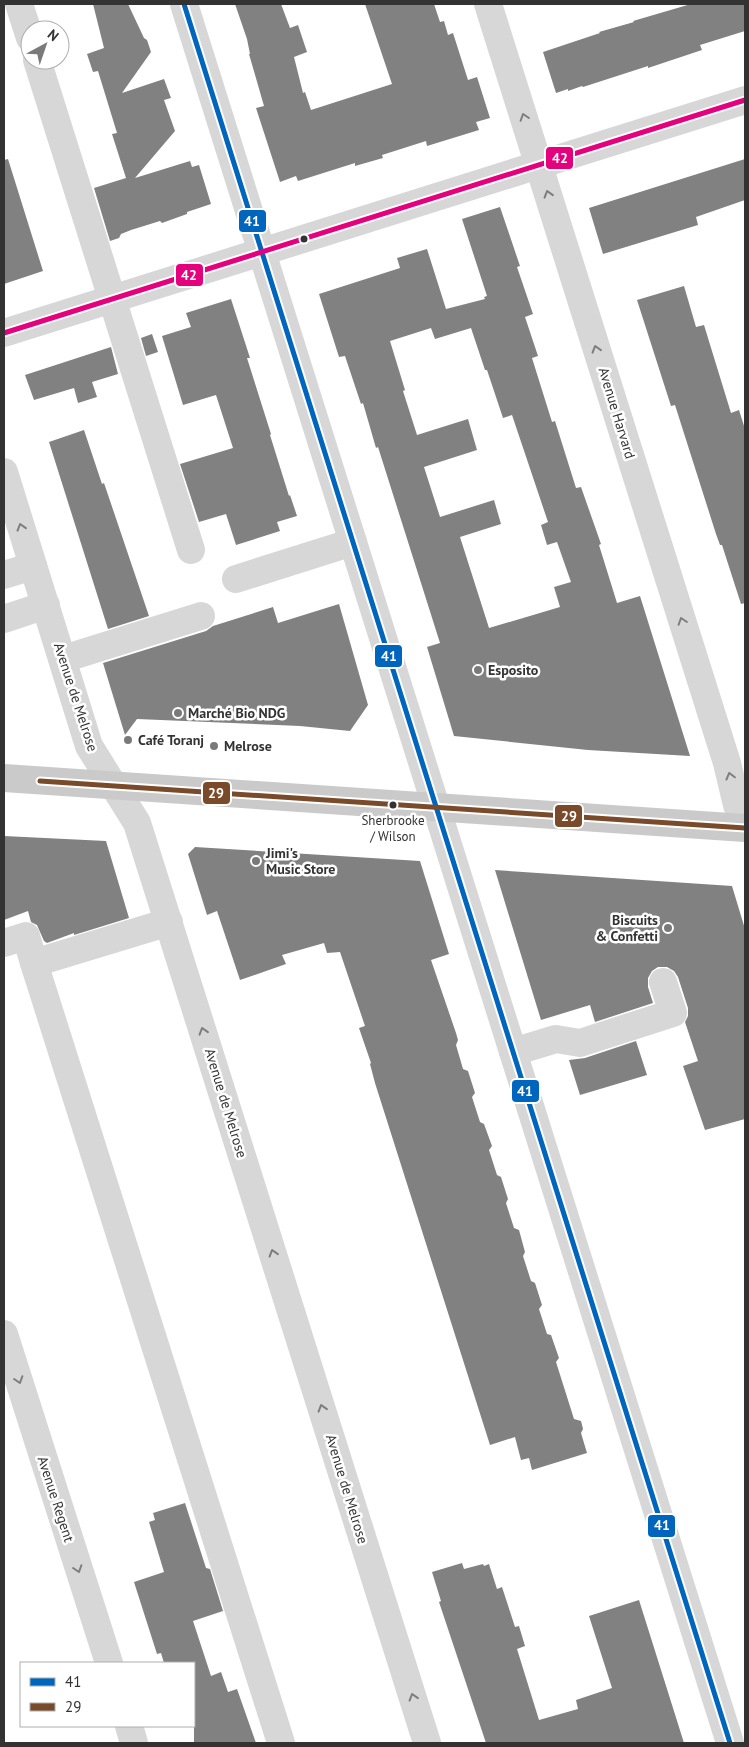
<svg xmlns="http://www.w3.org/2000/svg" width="749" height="1747" font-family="'PT Sans',sans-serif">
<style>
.building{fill:#818181;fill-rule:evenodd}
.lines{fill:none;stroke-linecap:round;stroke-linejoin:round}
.minor{stroke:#d7d7d7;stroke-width:28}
.major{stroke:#cacaca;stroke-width:28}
.bus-1-casing{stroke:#fff;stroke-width:9}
.bus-2-casing{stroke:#fff;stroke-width:9}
.bus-3-casing{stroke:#fff;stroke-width:9}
.bus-1{stroke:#0065bd;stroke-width:5}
.bus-2{stroke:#7a4b2a;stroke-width:5}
.bus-3{stroke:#e5007d;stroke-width:5}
.oneway{stroke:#7d7d7d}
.bus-dot{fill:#333;stroke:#fff;stroke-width:2}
.poi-dot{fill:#7a7a7a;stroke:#fff;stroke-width:2}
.labels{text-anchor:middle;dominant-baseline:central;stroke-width:5;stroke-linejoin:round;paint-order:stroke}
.bus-label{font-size:13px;fill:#333;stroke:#fff}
.street-label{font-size:14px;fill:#333;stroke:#fff}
.poi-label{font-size:14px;font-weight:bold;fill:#333;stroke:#fff;text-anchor:start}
.line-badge{stroke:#fff;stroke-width:2}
.badge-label{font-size:14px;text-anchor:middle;font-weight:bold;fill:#fff}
</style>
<rect width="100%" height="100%" fill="#fff"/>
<g class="building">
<polygon points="93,4 128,4 144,38 147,40 151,52 122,93 164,79 171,98 164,100 175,131 135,178 190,161 192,167 199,165 211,204 187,212 187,214 162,223 160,221 131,230 121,234 119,238 110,241 94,188 126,178 112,134 117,133 98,71 93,72 87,54 104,48"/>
<polygon points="235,4 281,4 290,28 298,25 307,52 294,57 303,93 305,92 311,110 392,84 365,4 434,4 440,22 444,21 448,35 453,33 468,80 477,77 490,118 476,122 479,130 427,146 426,141 382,155 383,158 355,166 355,163 298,181 296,176 280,182 256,108 264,106 249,54 250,54 247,39"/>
<polygon points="691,4 745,4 745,31 700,45 702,50 648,68 648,66 583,87 582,86 568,91 568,89 556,93 543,52 600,33 599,32 634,22 633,21"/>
<polygon points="8,159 43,271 4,284 4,160"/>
<polygon points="745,159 745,200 696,217 698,225 603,254 589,208"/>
<path d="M500 207 520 266 517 267 533 314 525 317 538 356 532 358 552 422 555 421 576 488 581 487 601 544 599 545 617 603 640 596 690 756 588 750 454 736 427 647 440 643 378 447 376 448 363 403 361 404 345 356 339 357 319 294 400 268 397 258 427 249 446 309 485 299 484 297 487 296 462 219ZM431 328 435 339 471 328 485 370H487L503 418 512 415 548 522 541 525 547 545 557 542 571 582 554 587 560 607 489 628 460 537 501 524 494 500 440 517 424 467 477 450 468 419 417 435 403 391 405 390 390 341Z"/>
<polygon points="684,286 696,327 704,325 731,413 739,410 745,429 745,603 741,604 722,545 720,545 716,534 675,405 671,406 637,300"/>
<polygon points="231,299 250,358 247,358 271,434 270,435 289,496 290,495 297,516 277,522 280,531 236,545 226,514 199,522 180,464 233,448 216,395 183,405 162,336 191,327 186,313"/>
<polygon points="152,334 158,352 146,356 141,338"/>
<polygon points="111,347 118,374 92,382 97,397 78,403 74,388 34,400 25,375"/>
<polygon points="84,430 102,484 104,483 149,616 108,629 49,442"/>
<polygon points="339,604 368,705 350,731 300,726 137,719 125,735 103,663 206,631 213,626 273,607 278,623"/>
<polygon points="4,836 106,841 129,918 74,935 74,933 47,943 44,941 37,925 31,922 28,911 4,920"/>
<polygon points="195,847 420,861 449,954 431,960 456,1033 458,1040 456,1045 463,1069 468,1071 475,1093 472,1097 480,1122 484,1124 492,1146 489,1150 497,1175 501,1177 508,1199 506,1203 514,1228 519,1230 525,1252 523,1256 531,1281 535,1283 542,1305 539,1309 547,1334 551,1335 559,1358 556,1362 574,1419 581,1421 583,1429 581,1433 587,1453 532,1470 529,1458 521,1460 515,1437 490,1445 375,1083 370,1064 371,1063 359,1028 365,1026 340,952 327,953 324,943 282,955 286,964 240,980 217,911 207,915 188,854"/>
<polygon points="495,870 732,886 745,929 745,1119 705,1130 683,1066 698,1061 685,1022 688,1016 688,1008 678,977 674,971 667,967 658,967 652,971 648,978 648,987 653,1003 595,1022 590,1005 541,1020"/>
<polygon points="636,1041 647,1075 580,1095 569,1060 585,1058"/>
<polygon points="185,1503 206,1568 210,1569 223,1611 193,1621 211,1676 221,1672 228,1692 237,1689 256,1743 194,1743 194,1663 164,1663 161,1653 157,1654 134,1582 164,1572 149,1522 155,1520 153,1513"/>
<polygon points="462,1563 464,1569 483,1564 484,1566 489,1564 497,1589 502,1587 515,1627 519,1626 525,1646 517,1649 539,1720 578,1709 576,1700 612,1688 589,1616 639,1600 684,1743 486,1743 439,1602 441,1601 432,1572"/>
</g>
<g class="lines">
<g class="minor">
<polyline points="19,4 30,38"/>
<polyline points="184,4 730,1743"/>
<polyline points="488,4 727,763 737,805 745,822"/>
<polyline points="37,60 191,550"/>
<polyline points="4,333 745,100"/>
<polyline points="4,472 89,746 137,823 427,1743"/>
<polyline points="4,575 33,566"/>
<polyline points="236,579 353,542"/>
<polyline points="4,619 46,605"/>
<polyline points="63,659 201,616"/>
<polyline points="169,922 34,963 281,1743"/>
<polyline points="4,943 26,936 34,963"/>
<polyline points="513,1052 556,1039 580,1043 673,1013 663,982"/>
<polyline points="4,1334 109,1663"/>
<polyline points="129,1726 134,1743"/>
</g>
<polyline class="major" points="4,778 745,828"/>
<defs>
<polyline id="bus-1" points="184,4 730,1743"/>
<polyline id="bus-2" points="40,781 745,828"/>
<polyline id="bus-3" points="4,333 745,100"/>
</defs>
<use href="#bus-1" class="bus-1-casing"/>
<use href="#bus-2" class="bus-2-casing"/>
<use href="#bus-3" class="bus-3-casing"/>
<use href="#bus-1" class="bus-1"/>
<use href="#bus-2" class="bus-2"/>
<use href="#bus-3" class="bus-3"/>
</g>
<defs><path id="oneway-chevron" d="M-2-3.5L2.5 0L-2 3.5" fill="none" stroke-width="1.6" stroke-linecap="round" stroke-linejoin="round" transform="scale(1.25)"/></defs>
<g class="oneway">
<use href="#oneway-chevron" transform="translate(524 117) rotate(-108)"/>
<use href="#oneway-chevron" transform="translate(548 194) rotate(-107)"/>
<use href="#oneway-chevron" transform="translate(596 349) rotate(-107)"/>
<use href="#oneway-chevron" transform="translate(21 527) rotate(-107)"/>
<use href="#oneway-chevron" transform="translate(682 621) rotate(-108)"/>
<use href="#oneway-chevron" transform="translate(730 776) rotate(-105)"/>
<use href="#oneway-chevron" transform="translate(203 1031) rotate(-107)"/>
<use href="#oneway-chevron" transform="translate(273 1253) rotate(-107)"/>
<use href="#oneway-chevron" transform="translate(19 1380) rotate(72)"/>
<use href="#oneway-chevron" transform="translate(322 1408) rotate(-107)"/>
<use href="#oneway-chevron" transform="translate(78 1569) rotate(72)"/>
<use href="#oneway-chevron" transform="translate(413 1697) rotate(-107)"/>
</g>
<g class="bus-dot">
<circle cx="304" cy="239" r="4.5"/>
<circle cx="393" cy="805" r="4.5"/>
</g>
<g class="poi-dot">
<circle cx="478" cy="670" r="5"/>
<circle cx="178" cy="713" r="5"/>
<circle cx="128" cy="740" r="5"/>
<circle cx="214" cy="746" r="5"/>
<circle cx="256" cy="861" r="5"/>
<circle cx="668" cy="928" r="5"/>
</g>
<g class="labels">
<g class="bus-label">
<text x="393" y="820">Sherbrooke<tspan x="393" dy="16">/ Wilson</tspan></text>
</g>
<g class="street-label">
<text transform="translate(617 413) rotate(73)">Avenue Harvard</text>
<text transform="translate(76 697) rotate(72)">Avenue de Melrose</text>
<text transform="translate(226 1103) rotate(73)">Avenue de Melrose</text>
<text transform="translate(347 1489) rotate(73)">Avenue de Melrose</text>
<text transform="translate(56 1499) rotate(72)">Avenue Regent</text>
</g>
<g class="poi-label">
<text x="488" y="670">Esposito</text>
<text x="188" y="713">Marché Bio NDG</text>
<text x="138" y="740">Café Toranj</text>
<text x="224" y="746">Melrose</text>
<text x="266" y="853">Jimi's<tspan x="266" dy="16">Music Store</tspan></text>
<text x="658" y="920" text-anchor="end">Biscuits<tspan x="658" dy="16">&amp; Confetti</tspan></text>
</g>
</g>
<g class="line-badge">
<rect x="545" y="146" width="29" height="24" rx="5" fill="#e5007d"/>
<rect x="238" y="209" width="29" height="24" rx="5" fill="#0065bd"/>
<rect x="175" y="263" width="29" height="24" rx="5" fill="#e5007d"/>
<rect x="374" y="644" width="29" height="24" rx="5" fill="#0065bd"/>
<rect x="202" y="781" width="29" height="24" rx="5" fill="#7a4b2a"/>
<rect x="554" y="804" width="29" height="24" rx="5" fill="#7a4b2a"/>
<rect x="511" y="1079" width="29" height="24" rx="5" fill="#0065bd"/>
<rect x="647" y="1514" width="29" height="24" rx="5" fill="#0065bd"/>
</g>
<g class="badge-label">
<text x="560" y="163">42</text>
<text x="252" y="226">41</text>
<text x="189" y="280">42</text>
<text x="389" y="661">41</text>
<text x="216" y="798">29</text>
<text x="569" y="821">29</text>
<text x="525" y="1096">41</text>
<text x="662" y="1530">41</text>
</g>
<rect width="749" height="1747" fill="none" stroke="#333333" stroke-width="10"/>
<rect x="20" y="1662" width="175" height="65" fill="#ffffff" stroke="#adadad"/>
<rect x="30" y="1678" width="25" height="8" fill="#0065bd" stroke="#adadad"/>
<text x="65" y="1687" font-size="15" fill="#333333">41</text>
<rect x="30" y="1703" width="25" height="8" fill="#7a4b2a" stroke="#adadad"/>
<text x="65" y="1712" font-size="15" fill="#333333">29</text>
<g transform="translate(45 45) rotate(40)"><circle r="24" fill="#ffffff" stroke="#adadad"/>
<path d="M0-4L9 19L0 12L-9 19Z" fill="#7a7a7a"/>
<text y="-8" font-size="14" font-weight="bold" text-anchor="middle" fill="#333333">N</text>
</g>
</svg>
